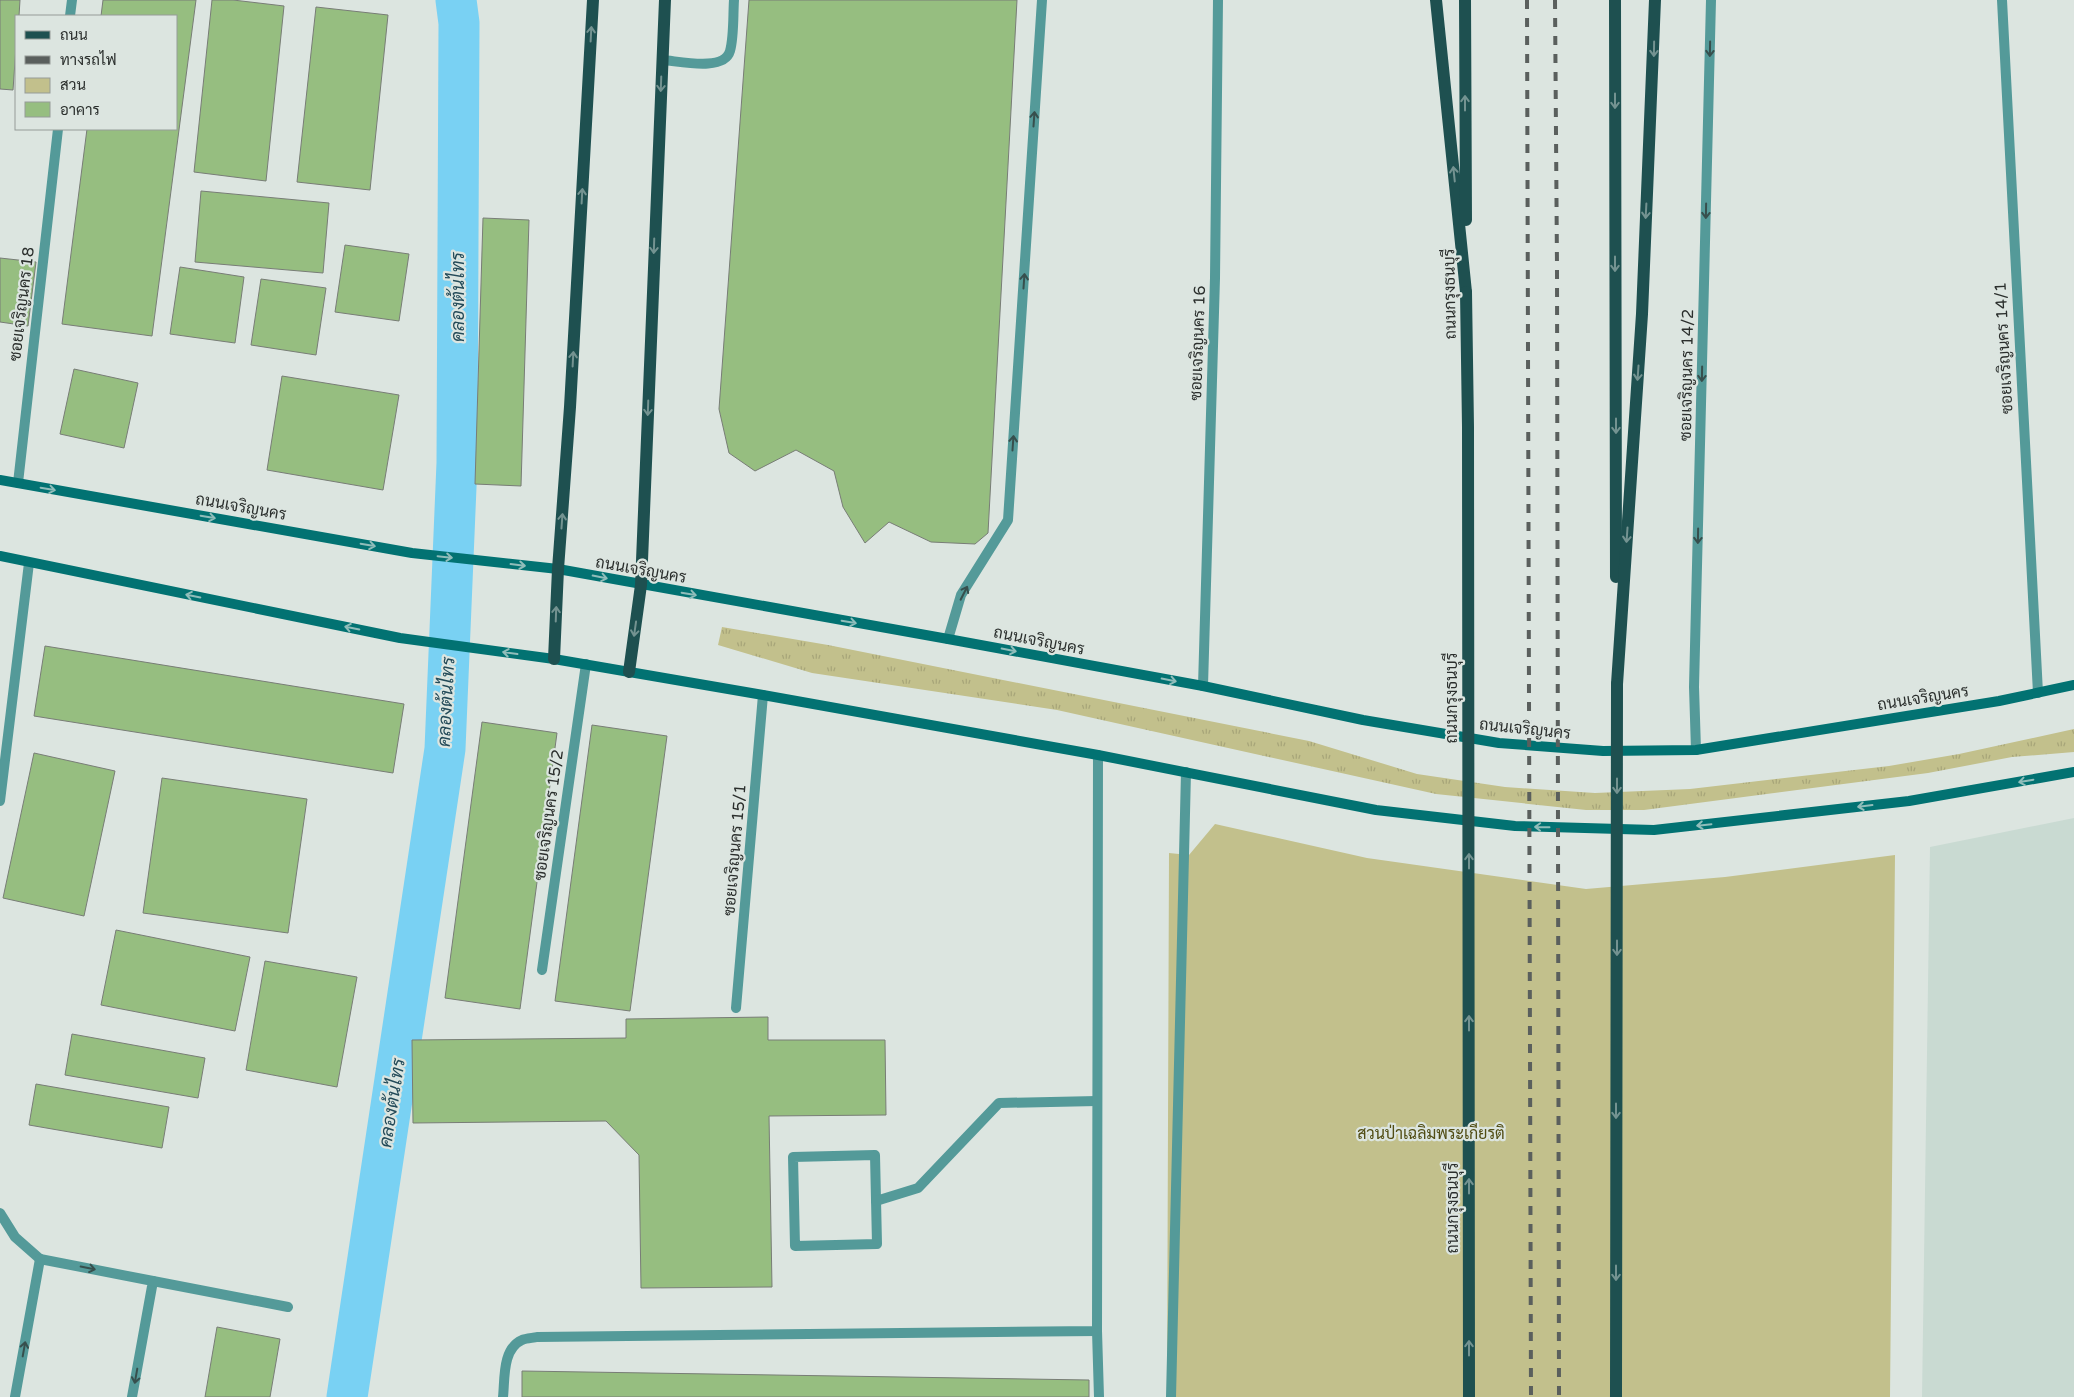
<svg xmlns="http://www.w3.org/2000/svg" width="2074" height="1397" font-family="'Varela Round',Sarabun,sans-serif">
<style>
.built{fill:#c9dad2}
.grass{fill:url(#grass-tufts)}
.green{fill:#c2c08c}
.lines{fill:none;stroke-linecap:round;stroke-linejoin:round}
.canal{stroke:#79d1f3;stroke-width:41}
.building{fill:#96be80;stroke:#787d76}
.service{stroke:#549a99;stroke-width:10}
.minor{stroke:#549a99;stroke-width:10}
.secondary{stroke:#027272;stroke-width:10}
.primary{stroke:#1e5050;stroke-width:12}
.rail{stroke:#5a5f5d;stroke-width:4;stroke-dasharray:9 9;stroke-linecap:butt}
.primary-bridge{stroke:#1e5050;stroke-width:12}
.oneway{stroke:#749391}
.oneway2{stroke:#374f4d}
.oneway3{stroke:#90bdba}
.labels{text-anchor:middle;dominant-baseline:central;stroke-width:4.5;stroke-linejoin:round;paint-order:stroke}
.street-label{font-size:16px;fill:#2b2f2d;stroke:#dce5e0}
.park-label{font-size:16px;fill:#514d14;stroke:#dce5e0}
.water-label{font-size:18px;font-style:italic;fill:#234a58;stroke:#dce5e0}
</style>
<defs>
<pattern id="grass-tufts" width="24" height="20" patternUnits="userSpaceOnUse" patternTransform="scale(1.25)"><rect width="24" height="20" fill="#c2c08c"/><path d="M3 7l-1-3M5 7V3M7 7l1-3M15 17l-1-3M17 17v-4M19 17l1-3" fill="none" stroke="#a7a579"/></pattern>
</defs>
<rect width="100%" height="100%" fill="#dce5e0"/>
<polygon class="built" points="2074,818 2074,1397 1922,1397 1930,847"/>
<polygon class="grass" points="722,627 828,645 1309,741 1417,774 1505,787 1595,793 1690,789 1889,766 1959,754 2074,729 2074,752 2012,757 1928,773 1644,810 1586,810 1436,794 1057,710 812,673 718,645"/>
<polygon class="green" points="1215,824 1367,858 1586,889 1725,877 1895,855 1890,1397 1167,1397 1169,853 1189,855"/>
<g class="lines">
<polyline class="canal" points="347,1397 445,749 457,463 459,23 456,0"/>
</g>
<g class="building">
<polygon points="0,0 20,0 19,16 16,16 16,47 13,90 0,89"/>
<polygon points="103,0 196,0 152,336 62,324 87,129 176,129 176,16 101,16"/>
<polygon points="212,0 233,0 284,6 266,181 194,172"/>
<polygon points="749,0 1017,0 988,533 975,544 931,542 889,522 865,543 843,507 834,471 796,450 755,471 729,453 719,409"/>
<polygon points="316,7 388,15 370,190 297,182"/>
<polygon points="201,191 329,203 323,273 195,262"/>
<polygon points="483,218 529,220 521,486 475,484"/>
<polygon points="345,245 409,254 399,321 335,312"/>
<polygon points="0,258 36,262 28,326 0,322"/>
<polygon points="180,267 244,277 235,343 170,334"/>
<polygon points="261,279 326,288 316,355 251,345"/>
<polygon points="74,369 138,383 124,448 60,434"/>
<polygon points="282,376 399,395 383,490 267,470"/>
<polygon points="45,646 404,704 393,773 34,716"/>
<polygon points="482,722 557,733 520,1009 445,998"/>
<polygon points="592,725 667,736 630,1011 555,1001"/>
<polygon points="34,753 115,771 84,916 3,898"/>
<polygon points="162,778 307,799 288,933 143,913"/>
<polygon points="116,930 250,957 235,1031 101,1005"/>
<polygon points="265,961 357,977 337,1087 246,1070"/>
<polygon points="768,1017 768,1040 885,1040 886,1115 769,1116 772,1287 641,1288 639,1155 606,1121 413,1123 412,1040 626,1038 626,1019"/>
<polygon points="72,1034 205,1058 198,1098 65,1075"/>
<polygon points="36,1084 169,1107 162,1148 29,1125"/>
<polygon points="217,1327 280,1339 270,1397 205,1397"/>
<polygon points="522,1371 1089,1380 1089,1397 522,1397"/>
</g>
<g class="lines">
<g class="service">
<path d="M662 60C679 61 724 72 730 51 734 37 733 15 734 0"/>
<polyline points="948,639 961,595 1008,520 1042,0"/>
<polygon points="875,1155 877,1244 795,1246 793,1157"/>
<polyline points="876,1201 918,1188 999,1103 1097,1101"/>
<polyline points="0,1213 15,1237 40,1259"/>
<polyline points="40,1259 153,1281 132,1397"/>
<polyline points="153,1281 288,1307"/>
<polyline points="15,1397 40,1259"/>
<polyline points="1171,1397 1186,772"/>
</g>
<g class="minor">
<polyline points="2002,0 2038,693"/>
<polyline points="70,16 72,0"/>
<polyline points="18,483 58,129"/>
<polyline points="1203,686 1215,278 1218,0"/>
<polyline points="1696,750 1694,687 1711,0"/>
<polyline points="0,801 29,563"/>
<polyline points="542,970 586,664"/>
<polyline points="736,1008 763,695"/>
<polyline points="1097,1331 1099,1397"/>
<path d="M503 1397C505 1379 502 1349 522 1340 526 1338 533 1338 537 1337L1097 1331 1098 755"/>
</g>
<g class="secondary">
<polyline points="0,480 412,553 558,569 948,639 1203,686 1363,720 1499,743 1603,751 1696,750 1999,701 2074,685"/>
<polyline points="0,556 400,638 554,659 763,695 1098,755 1376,810 1515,826 1654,830 1909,801 2074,772"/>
</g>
<g class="primary">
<polyline points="1436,0 1466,292"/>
<polyline points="1465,0 1466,220"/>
<polyline points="1615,0 1616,577"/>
<polyline points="554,659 558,569 570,407 593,0"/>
<polyline points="629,672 641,585 665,0"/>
<polyline points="1617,684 1642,314 1655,0"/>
</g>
<g class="rail">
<polyline points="1527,0 1531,1397"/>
<polyline points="1555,0 1557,267 1559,1397"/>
</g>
<g class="primary-bridge">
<polyline points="1466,292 1468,427 1469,1397"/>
<polyline points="1616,1397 1617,684"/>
</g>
</g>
<defs><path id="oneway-shaft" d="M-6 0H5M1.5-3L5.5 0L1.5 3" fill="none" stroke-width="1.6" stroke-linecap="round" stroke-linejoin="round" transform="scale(1.25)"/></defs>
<g class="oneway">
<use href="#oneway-shaft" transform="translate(591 34) rotate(-87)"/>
<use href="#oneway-shaft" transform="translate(1654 49) rotate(91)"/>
<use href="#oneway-shaft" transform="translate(661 84) rotate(92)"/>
<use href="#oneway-shaft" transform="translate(1615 101) rotate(90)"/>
<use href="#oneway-shaft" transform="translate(1465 103) rotate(-90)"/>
<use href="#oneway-shaft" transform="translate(1454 174) rotate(-96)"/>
<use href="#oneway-shaft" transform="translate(582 196) rotate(-87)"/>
<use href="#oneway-shaft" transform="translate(1646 211) rotate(93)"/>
<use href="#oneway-shaft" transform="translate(654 246) rotate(92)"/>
<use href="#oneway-shaft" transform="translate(1615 264) rotate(90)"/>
<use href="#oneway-shaft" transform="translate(573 359) rotate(-87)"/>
<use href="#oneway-shaft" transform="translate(1638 373) rotate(94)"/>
<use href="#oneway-shaft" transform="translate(648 408) rotate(92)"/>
<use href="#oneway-shaft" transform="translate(1616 426) rotate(90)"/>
<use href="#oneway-shaft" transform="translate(562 521) rotate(-86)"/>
<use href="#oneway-shaft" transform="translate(1627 535) rotate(94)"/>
<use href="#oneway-shaft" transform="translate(556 614) rotate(-88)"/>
<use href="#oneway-shaft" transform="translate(635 629) rotate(98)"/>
<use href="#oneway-shaft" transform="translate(1617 786) rotate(90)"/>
<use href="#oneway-shaft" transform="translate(1469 861) rotate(-90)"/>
<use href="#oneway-shaft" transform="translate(1617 948) rotate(90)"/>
<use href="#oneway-shaft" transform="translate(1469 1023) rotate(-90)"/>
<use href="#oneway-shaft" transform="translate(1616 1111) rotate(90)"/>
<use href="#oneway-shaft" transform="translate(1469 1186) rotate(-90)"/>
<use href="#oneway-shaft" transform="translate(1616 1273) rotate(90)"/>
<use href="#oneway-shaft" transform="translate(1469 1348) rotate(-90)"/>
</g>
<g class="oneway2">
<use href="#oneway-shaft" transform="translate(1710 49) rotate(91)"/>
<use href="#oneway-shaft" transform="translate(1034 119) rotate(-86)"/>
<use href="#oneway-shaft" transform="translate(1706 211) rotate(91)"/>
<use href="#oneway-shaft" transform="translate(1024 281) rotate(-86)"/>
<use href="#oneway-shaft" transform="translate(1702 374) rotate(91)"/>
<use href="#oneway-shaft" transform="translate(1013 443) rotate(-86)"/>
<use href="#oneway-shaft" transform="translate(1698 536) rotate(91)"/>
<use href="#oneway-shaft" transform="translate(964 593) rotate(-63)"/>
<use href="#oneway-shaft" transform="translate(88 1268) rotate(11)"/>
<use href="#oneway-shaft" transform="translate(24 1349) rotate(-80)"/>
<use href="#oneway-shaft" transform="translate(136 1376) rotate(100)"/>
</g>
<g class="oneway3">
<use href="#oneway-shaft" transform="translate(48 489) rotate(10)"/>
<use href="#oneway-shaft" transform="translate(208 517) rotate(10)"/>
<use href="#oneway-shaft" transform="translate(368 545) rotate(10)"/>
<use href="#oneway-shaft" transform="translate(445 557) rotate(6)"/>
<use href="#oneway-shaft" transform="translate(518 565) rotate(7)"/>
<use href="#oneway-shaft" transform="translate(600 577) rotate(11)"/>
<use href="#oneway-shaft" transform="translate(689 594) rotate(10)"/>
<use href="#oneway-shaft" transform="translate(193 596) rotate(-169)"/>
<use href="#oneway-shaft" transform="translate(849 622) rotate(10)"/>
<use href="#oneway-shaft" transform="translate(352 628) rotate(-169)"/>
<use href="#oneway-shaft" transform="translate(1009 650) rotate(11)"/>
<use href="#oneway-shaft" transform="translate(510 653) rotate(-172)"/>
<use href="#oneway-shaft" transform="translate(1169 680) rotate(11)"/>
<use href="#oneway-shaft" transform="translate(2026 781) rotate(170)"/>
<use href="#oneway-shaft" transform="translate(1865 806) rotate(173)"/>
<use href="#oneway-shaft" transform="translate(1704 825) rotate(174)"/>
<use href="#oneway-shaft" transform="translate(1542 827) rotate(-179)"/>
</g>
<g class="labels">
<g class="street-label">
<text transform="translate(1450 294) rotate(-91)">ถนนกรุงธนบุรี</text>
<text transform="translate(22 304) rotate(-83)">ซอยเจริญนคร 18</text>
<text transform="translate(1198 343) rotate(-88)">ซอยเจริญนคร 16</text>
<text transform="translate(2004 348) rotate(-93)">ซอยเจริญนคร 14/1</text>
<text transform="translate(1687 375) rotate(-89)">ซอยเจริญนคร 14/2</text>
<text transform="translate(241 507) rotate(10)">ถนนเจริญนคร</text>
<text transform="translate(641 570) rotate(10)">ถนนเจริญนคร</text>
<text transform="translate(1039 641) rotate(11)">ถนนเจริญนคร</text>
<text transform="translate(1452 698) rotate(-90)">ถนนกรุงธนบุรี</text>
<text transform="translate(1923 698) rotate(-9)">ถนนเจริญนคร</text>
<text transform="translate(1525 729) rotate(6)">ถนนเจริญนคร</text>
<text transform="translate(549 815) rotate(-82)">ซอยเจริญนคร 15/2</text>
<text transform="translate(735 850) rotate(-85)">ซอยเจริญนคร 15/1</text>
<text transform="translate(1453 1208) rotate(-90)">ถนนกรุงธนบุรี</text>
</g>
<g class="park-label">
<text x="1431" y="1134">สวนป่าเฉลิมพระเกียรติ</text>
</g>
<g class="water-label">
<text transform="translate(458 297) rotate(-90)">คลองต้นไทร</text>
<text transform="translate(446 702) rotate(-87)">คลองต้นไทร</text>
<text transform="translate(392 1103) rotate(-81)">คลองต้นไทร</text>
</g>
</g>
<rect x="15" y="15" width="162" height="115" fill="#dce5e0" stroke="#959c98"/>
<rect x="25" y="31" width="25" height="8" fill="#1e5050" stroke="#959c98"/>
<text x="60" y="40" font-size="15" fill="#2b2f2d">ถนน</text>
<rect x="25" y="56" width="25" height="8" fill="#5a5f5d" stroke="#959c98"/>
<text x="60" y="65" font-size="15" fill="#2b2f2d">ทางรถไฟ</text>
<rect x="25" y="78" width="25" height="15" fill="#c2c08c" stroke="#959c98"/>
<text x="60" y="90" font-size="15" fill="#2b2f2d">สวน</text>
<rect x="25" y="102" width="25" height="15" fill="#96be80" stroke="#959c98"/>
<text x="60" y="115" font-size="15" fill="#2b2f2d">อาคาร</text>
</svg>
